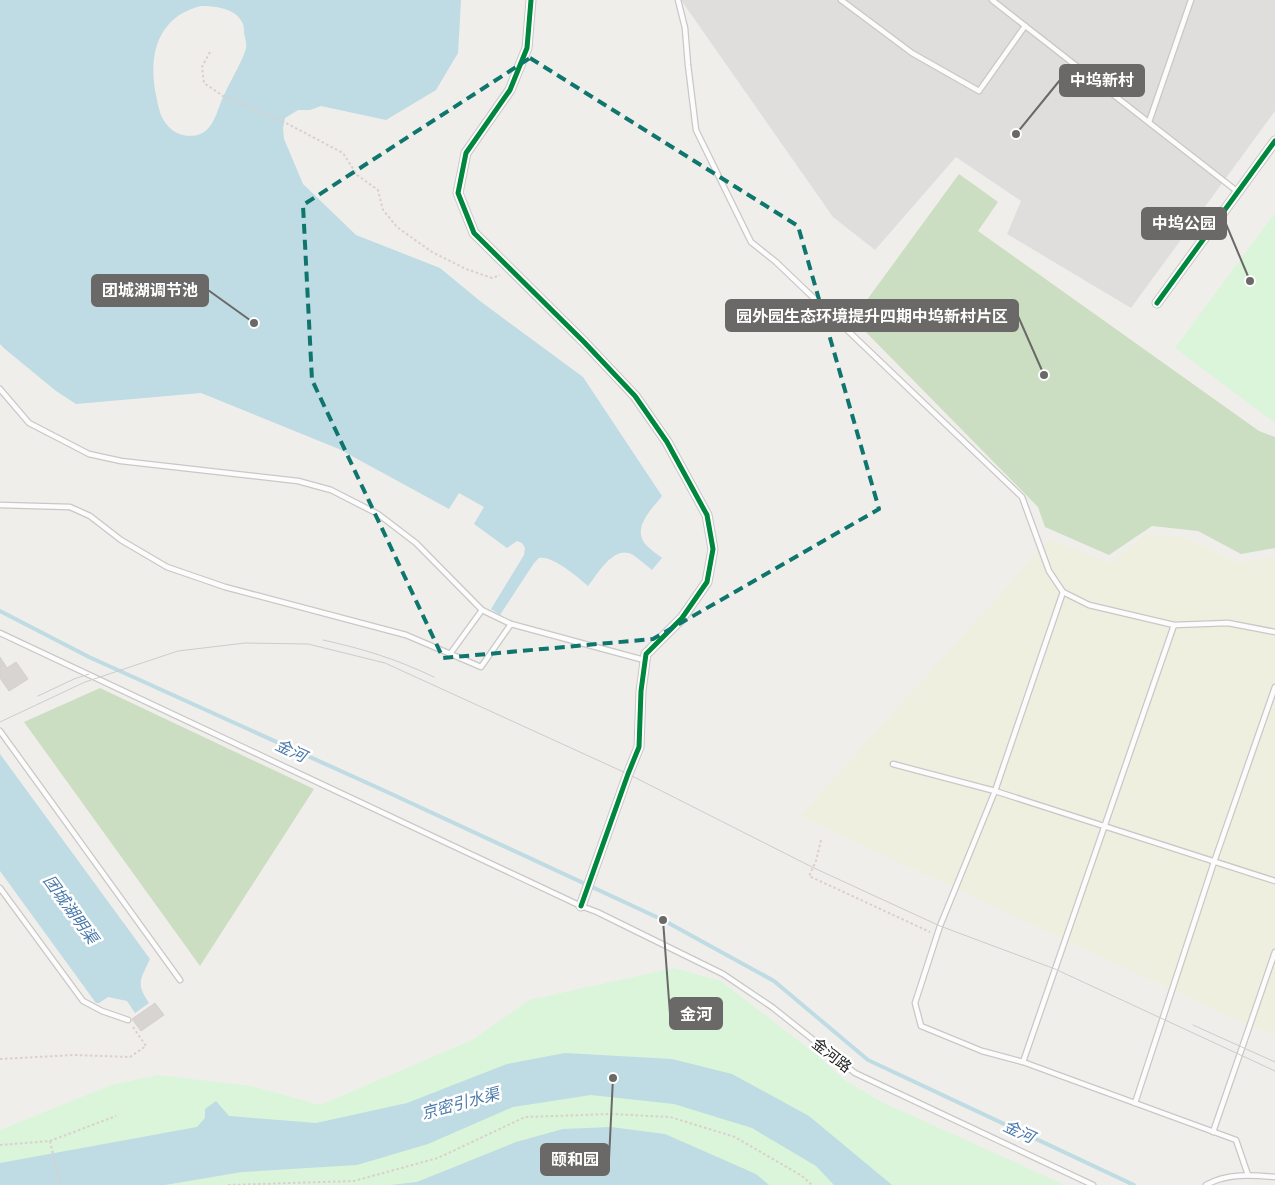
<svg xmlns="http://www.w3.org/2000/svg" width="1275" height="1185" font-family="'IBM Plex Sans','Noto Sans SC',sans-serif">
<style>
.residential{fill:#dfdedc}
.farmland{fill:#efefdf}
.forest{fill:#cbdec1}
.park{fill:#daf5da}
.water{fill:#bfdbe3;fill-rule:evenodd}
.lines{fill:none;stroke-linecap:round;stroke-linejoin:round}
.stream{stroke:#bfdbe3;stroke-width:4}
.building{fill:#d7d4d2;stroke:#d3d0cc}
.lane-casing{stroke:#c9c8c7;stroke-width:7}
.street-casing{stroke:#c9c8c7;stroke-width:11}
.path{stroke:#dccecd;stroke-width:2;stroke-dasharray:2.5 2.5;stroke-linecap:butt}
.lane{stroke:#fdfcfc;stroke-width:4.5}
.street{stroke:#fdfcfc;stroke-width:9}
.tram{stroke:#ccc;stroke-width:1}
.cycleway-casing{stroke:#fff;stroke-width:8}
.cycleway{stroke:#00873e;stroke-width:5}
.marked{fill:none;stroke:#0f766e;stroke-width:4;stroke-dasharray:10 6;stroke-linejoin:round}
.labels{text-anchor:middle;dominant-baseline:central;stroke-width:5;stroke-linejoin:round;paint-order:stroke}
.street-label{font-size:15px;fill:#222;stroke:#fff}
.water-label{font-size:16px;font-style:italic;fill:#4a7aab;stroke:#fff}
.leader{fill:none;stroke:#6a6968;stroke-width:2}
.callout-dot{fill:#6a6968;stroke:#fff;stroke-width:2}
.callout{fill:#6a6968;stroke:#6a6968;stroke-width:2}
.callout-label{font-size:16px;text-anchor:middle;font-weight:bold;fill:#fff}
</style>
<rect width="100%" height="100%" fill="#f0eeeb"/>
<polygon class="residential" points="681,0 1275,0 1275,111 1131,308 1007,234 1021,201 956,157 875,250 833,217"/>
<polygon class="farmland" points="1146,534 1186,537 1238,563 1275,557 1275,1036 1222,1013 800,816 1050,539 1111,563"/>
<g class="forest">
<polygon points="959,174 998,202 978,231 1259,431 1275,437 1275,548 1241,554 1198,531 1152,526 1109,555 1045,527 1038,507 853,319"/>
<polygon points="100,688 314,789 200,966 24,722"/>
</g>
<g class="park">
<polygon points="1275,213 1275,423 1175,348"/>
<polygon points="674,968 721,981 817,1055 846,1081 882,1102 1065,1185 0,1185 0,1130 111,1085 158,1075 251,1086 320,1105 474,1039 529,1000"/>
</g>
<g class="water">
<path d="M0 0H461L458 53 436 90 386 120 321 106 310 110H298L285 118 283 128 284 139 303 184 356 235 440 268 480 301 583 377 662 496C652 509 631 528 646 545 651 550 657 554 662 558L652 570C646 565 639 559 633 555 614 544 598 574 588 586 578 577 552 555 539 558L534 563 500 615 491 609 524 555 525 548 522 543 517 541 507 548 474 524 484 507 459 493 449 509 339 449 201 393 76 404 56 391 5 349 0 344ZM201 6C214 6 235 8 242 22 244 24 244 30 244 33 245 37 247 44 246 48 244 58 230 82 225 93 218 106 216 124 204 132 193 139 177 136 169 127 161 119 159 110 157 100 147 58 156 17 201 6Z"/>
<path d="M0 754 150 959C141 979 135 983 149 1003L135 1013 127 1001 108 997 99 1003H96L0 871Z"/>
<polygon points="565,1053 672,1059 732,1074 809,1116 892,1185 834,1185 816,1166 752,1128 674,1104 591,1095 513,1107 428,1144 357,1165 242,1172 165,1185 0,1185 0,1163 197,1127 205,1118 205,1109 216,1101 229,1116 316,1123 407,1103 507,1064"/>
<polygon points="611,1127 665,1134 756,1174 769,1185 391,1185 417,1182 516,1142 563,1129"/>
</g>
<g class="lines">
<polyline class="stream" points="0,611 89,657 385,791 663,920 774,981 868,1060 1134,1185"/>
</g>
<g class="building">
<polygon points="0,657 7,668 16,662 28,679 9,691 0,678"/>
<polygon points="155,1003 164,1015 141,1031 132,1019"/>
</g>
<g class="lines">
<defs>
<g id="lane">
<polyline points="678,0 685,28 688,65 696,130 751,242 776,262 1022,497 1049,571 1063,592 995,791 940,926 915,1003 921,1026 982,1051 1023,1062"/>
<polyline points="841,0 912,53 979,91 1025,26"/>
<polyline points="992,0 1238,192"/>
<polyline points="1149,122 1191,0"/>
<polyline points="0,389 29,423 89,454 121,461 298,481 331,490 378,514 416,543 482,610 511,624 644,660"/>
<polyline points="0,505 70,507 90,516 121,540 167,567 225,587 406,635 481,667 511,624"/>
<polyline points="1063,592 1089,605 1174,625 1228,623 1275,632"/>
<polyline points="1174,625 1023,1062 1236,1140 1248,1175"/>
<polyline points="0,633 581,906 597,912 723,974 772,1007 855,1073 1093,1185"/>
<polyline points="450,654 482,610"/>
<polyline points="0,731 180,980"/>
<polyline points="893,764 995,791 1275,881"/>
<polyline points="0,888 83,1001 102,1011 128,1020"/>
<polyline points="1135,1103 1214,862 1275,687"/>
<polyline points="1213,1132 1275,952"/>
<path d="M1206 1185C1227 1173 1252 1175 1275 1177"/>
</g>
<g id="street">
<polyline points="531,0 527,48 510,90 466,153 458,193 474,233 584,342 635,396 667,442 707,515 713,549 707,582 682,618 646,654 641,691 639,747 628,774 581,906"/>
<polyline points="1157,303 1275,141"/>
</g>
</defs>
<use href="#lane" class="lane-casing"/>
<use href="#street" class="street-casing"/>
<g class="path">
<polyline points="210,52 202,67 204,83 223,96 284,122 343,153 357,175 378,190 383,210 397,227 432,252 466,269 492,278 500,275"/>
<polyline points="821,840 816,861 809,876 930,932"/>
<polyline points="0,1059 74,1055 130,1057 146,1046 133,1027"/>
<polyline points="50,1141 60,1185"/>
<polyline points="0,1145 50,1141 116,1116"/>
<polyline points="228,1185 354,1181 438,1158 525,1117 611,1114 670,1117 735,1137 802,1176 812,1185"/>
</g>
<use href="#lane" class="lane"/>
<use href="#street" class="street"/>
<g class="tram">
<path d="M323 640C364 649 396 659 434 677"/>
<polyline points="38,696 74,679 89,674"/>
<polyline points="0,722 85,682 178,651 245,643 308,644 385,663 628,774 814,868 940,926 1055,969 1275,1071"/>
<polyline points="1193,1025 1275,1062"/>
</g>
<defs>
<g id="cycleway">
<polyline points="531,0 527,48 510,90 466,153 458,193 474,233 584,342 635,396 667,442 707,515 713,549 707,582 682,618 646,654 641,691 639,747 628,774 581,906"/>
<polyline points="1157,303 1275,141"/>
</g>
</defs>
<use href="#cycleway" class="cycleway-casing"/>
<use href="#cycleway" class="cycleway"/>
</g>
<path class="marked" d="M530 58 798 226 879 509 653 639 443 658 312 380 303 205Z"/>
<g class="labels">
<g class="street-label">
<text transform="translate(832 1055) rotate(38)">金河路</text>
</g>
<g class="water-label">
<text transform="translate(291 750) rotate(25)">金河</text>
<text transform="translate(71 909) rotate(54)">团城湖明渠</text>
<text transform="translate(460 1103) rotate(-15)">京密引水渠</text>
<text transform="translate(1019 1131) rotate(25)">金河</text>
</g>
</g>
<path class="leader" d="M1016 134L1060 80M1250 281L1226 224M254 323L208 290M1044 375L1018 316M663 920L670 1014M613 1078L609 1159"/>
<g class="callout-dot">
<circle cx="1016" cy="134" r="5"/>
<circle cx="1250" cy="281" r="5"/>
<circle cx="254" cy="323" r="5"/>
<circle cx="1044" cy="375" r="5"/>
<circle cx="663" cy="920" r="5"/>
<circle cx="613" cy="1078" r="5"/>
</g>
<g class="callout">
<rect x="1060" y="65" width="84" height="31" rx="5"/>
<rect x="1142" y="208" width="84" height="31" rx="5"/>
<rect x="92" y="275" width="116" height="31" rx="5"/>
<rect x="726" y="300" width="292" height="31" rx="5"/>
<rect x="670" y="998" width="52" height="31" rx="5"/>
<rect x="541" y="1144" width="68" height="31" rx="5"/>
</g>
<g class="callout-label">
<text x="1102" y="86">中坞新村</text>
<text x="1184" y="229">中坞公园</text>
<text x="150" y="296">团城湖调节池</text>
<text x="872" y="322">园外园生态环境提升四期中坞新村片区</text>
<text x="696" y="1020">金河</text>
<text x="575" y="1165">颐和园</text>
</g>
</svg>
